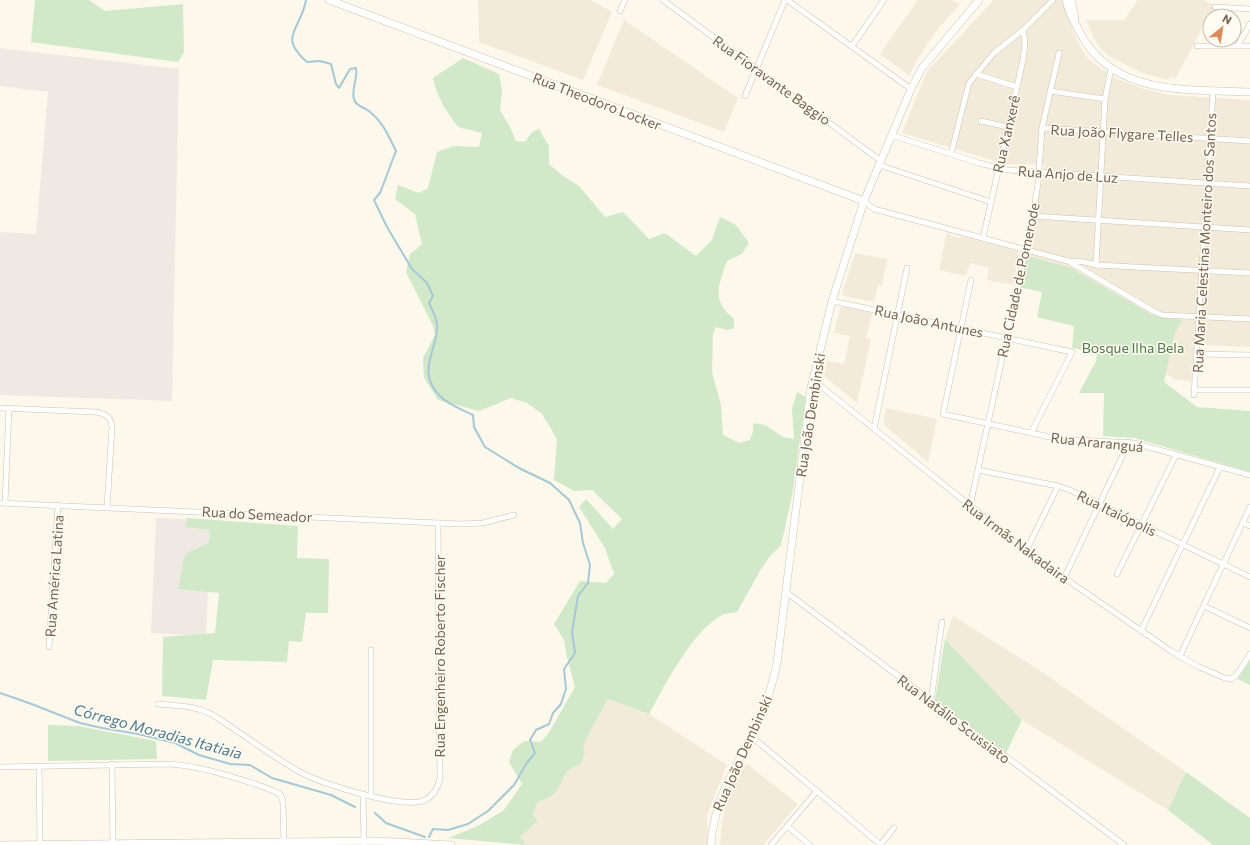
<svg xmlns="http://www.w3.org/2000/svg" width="1250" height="845" font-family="Commissioner,sans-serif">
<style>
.residential{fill:#f3ebda}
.industrial{fill:#eeeae3}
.green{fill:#d2e9c9}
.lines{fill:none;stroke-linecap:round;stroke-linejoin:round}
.stream{stroke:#a6c8d6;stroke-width:2}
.street-casing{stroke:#cec1b1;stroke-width:6}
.secondary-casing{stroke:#d0c3ae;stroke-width:8}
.street{stroke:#fff;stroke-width:5}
.secondary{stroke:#fff;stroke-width:7}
.labels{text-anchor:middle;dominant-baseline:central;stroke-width:3;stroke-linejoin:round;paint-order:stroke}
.street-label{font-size:14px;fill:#76624f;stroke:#fefbf2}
.park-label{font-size:14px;fill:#4f7b47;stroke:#fefbf2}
.water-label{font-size:15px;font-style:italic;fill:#4c7a8f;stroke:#fefbf2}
</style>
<rect width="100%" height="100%" fill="#fcf8eb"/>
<g class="residential">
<polygon points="478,0 591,0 612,12 583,80 479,42"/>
<polygon points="918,0 952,0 960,4 941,25 928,43 914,65 910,76 880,54"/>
<polygon points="994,0 1062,0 1077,41 1088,59 1113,77 1143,89 1170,95 1250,100 1250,347 1200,345 1197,383 1174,379 1114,344 1024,268 1045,165 1005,164 902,133 927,71"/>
<polygon points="1138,0 1203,0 1215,5 1175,79 1170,76 1168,80 1143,73 1107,55 1099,47 1092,34 1086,20 1124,20"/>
<polygon points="624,20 738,98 724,132 597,85"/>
<polygon points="947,231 951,236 959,238 963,236 1018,251 1019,253 1013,285 987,280 989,268 970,263 966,276 939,270"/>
<polygon points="855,253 887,259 882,286 878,285 874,302 844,296 842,294"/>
<polygon points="842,306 872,313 866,338 871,339 857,403 824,376 827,361 844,364 850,336 834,333 840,308"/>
<polygon points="886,408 937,419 928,462 883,424"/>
<polygon points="953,616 1036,668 1186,772 1168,810 1022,720 945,639"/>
<polygon points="608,699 649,714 727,765 707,815 708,845 526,845 520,837 538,821 533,815 537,803 555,794 568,770 571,767 583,748 586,739"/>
<polygon points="746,763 798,804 763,845 720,845 722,822 726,805"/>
</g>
<g class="industrial">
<polygon points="0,48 179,69 172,401 0,395 0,232 36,234 48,92 0,86"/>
<polygon points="156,518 211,520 206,636 151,633"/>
</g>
<g class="green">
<polygon points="35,0 89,0 105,11 183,4 184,52 178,62 31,42"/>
<path d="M463 58 499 74 502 91 500 110 510 127 516 141 525 142 532 132 539 129 549 146V164L562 175 579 186 605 217 623 212 649 239 665 233 696 256 712 240 720 217 736 225 749 243 742 254 727 261C722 275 715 290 721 304 724 310 730 315 734 319V328L727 330 716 327 713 333 712 372 721 405 723 435 739 443 750 440 753 432V423L765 425 783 437 794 439 792 409 797 392 806 397 792 496 781 545 770 556 760 571 737 612C733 613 728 613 724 614 693 629 665 685 649 714L608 699 586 739 583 748 585 754 580 764C562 771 565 779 556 792 552 797 542 800 537 803L533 815 538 821 520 837 526 845 448 838 478 826 504 810 522 784 509 762 513 750 524 741 541 742 548 734 575 687 567 657 564 640 554 624 580 581 606 583 614 574 605 548 579 507 586 499 613 529 622 519 592 490 574 491 554 480 557 439 542 414 527 403 511 398 479 411 438 400 424 378 423 358 435 335 433 326 406 272 410 254 422 244 415 214 395 199 398 185 419 193 428 188 437 152 454 146 479 147 482 133 458 127C446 111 437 98 433 78Z"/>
<polygon points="1028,256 1071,268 1154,316 1182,320 1174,336 1164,382 1197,407 1250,411 1250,472 1134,438 1103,436 1104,393 1079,393 1096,361 1097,353 1072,348 1074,326 1037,317 1042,292 1019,287"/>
<polygon points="187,518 298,526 297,558 329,559 328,613 306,613 302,642 289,641 287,662 213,660 206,700 162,696 163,637 215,633 219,593 178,589 185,554 209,543 210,530 185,527"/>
<polygon points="945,639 1022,720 1006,753 935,700"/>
<polygon points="1250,660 1250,685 1238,679"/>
<polygon points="48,725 78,726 156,741 157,759 48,761"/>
<polygon points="1186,772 1250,818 1250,845 1213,845 1168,810"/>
</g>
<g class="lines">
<g class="stream">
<path d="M306 0C301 30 277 36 307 62L320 61 331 64 336 84 339 88 350 69 356 68C358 79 351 89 354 99 356 107 365 107 370 112 383 122 389 137 396 151L380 193 374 200 387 227 412 269 427 283 433 296 429 303C433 312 438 320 437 330 434 356 417 374 441 397 449 405 463 410 473 415L474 427 485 447 519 468 550 483 569 500 580 523 583 543 590 565 588 583 578 596 572 632 575 653 564 669 566 689 561 704 553 713 549 724 536 730 530 740 535 753 526 764 514 785 488 811 468 824 448 830 433 829 429 837"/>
<polyline points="0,693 29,703 80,723 102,728 138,734 175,743 199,755 230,764 250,765 272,778 331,795 355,807"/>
<polyline points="375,813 386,823 425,837"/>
</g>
<defs>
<g id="street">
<polyline points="663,0 881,161"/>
<polyline points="787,0 911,89"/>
<polyline points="1215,7 1250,9"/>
<polyline points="620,11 625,0"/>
<polyline points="1238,45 1250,24"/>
<polyline points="852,46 884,0"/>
<polyline points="1197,46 1250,46"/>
<polyline points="976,74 1017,87"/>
<polyline points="1050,91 1105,99"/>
<polyline points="745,96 785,0"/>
<polyline points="981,121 1008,127"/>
<polyline points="1042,128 1250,141"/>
<polyline points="891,135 979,163 1007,170 1250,186"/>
<polyline points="951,154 969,83 994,53 1023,30 1053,0"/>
<polyline points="879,165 991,202"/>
<polyline points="864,201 874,209 1068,261 1153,311 1162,315 1250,319"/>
<polyline points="1033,216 1250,230"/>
<polyline points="983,238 1023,60 1025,43 1023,30"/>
<polyline points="1069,261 1085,262 1096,265 1250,273"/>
<polyline points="1096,265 1105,99 1111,68"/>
<polyline points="971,280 943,414 1059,439 1134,443 1250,475"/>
<polyline points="832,301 1072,352 1031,433"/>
<polyline points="1197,354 1250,355"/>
<polyline points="813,380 1038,560 1171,651 1199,667 1225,678 1231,679 1236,676 1250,654"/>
<polyline points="1195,390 1250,390"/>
<polyline points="1194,395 1213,91"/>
<path d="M0 408 95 412C105 413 111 417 112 427L107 508"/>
<polyline points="874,429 907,268"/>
<polyline points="978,470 1058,486 1070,490 1250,577"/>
<polyline points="0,503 460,524 483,523 514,515"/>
<polyline points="5,503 9,408"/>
<polyline points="970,506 1033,216 1038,183 1042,128 1059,53"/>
<polyline points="1243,523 1250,526"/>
<polyline points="1026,551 1058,486"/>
<polyline points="1117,574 1176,455"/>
<polyline points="1064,578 1129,442"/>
<polyline points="786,592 1124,845"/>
<polyline points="1204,606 1250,628"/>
<polyline points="1141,631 1220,467"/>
<polyline points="49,647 58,505"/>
<polyline points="371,650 371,795"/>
<polyline points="1180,656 1250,507"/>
<polyline points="931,701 942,622"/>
<path d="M158 704C175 706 193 705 209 713 219 718 228 725 237 731 258 745 278 760 300 772 321 784 404 810 425 800 434 796 438 787 440 778L438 523"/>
<polyline points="751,736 881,845"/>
<polyline points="112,764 113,845"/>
<polyline points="39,766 40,845"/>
<path d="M0 767 169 764C199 766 227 775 255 784 263 787 274 790 281 795L283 802 284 844"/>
<polyline points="363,794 364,845"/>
<polyline points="787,826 810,845"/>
<polyline points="771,845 817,791"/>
<polyline points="880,845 894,828"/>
</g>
<g id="secondary">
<polyline points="329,0 864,201"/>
<path d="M1066 0C1068 12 1074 20 1079 31 1112 97 1188 89 1250 92"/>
<polyline points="1071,0 1075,18"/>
<polyline points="0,845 377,841 451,845"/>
<path d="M711 845C714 794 740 763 760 718 768 700 773 682 777 663L811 388 832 301 864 201 911 89 922 68 979 0"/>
</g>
</defs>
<use href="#street" class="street-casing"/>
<use href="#secondary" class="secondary-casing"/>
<use href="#street" class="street"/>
<use href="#secondary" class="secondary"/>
</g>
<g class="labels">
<g class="street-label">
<text transform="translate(772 80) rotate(36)">Rua Fioravante Baggio</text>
<text transform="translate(597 101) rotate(21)">Rua Theodoro Locker</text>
<text transform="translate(1122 133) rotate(3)">Rua João Flygare Telles</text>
<text transform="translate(1006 134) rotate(-77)">Rua Xanxerê</text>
<text transform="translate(1068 174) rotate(4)">Rua Anjo de Luz</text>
<text transform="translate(1204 243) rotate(-87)">Rua Maria Celestina Monteiro dos Santos</text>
<text transform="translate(1018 280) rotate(-78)">Rua Cidade de Pomerode</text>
<text transform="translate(929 321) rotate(12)">Rua João Antunes</text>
<text transform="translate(810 415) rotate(-81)">Rua João Dembinski</text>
<text transform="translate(1097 442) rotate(6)">Rua Araranguá</text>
<text transform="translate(1117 513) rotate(26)">Rua Itaiópolis</text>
<text transform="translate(257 514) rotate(3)">Rua do Semeador</text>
<text transform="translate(1016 541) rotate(37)">Rua Irmãs Nakadaira</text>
<text transform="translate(54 576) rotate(-86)">Rua América Latina</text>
<text transform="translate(439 656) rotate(-90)">Rua Engenheiro Roberto Fischer</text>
<text transform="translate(954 719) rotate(37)">Rua Natálio Scussiato</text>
<text transform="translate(742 753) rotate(-66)">Rua João Dembinski</text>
</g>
<g class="park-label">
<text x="1133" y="347">Bosque Ilha Bela</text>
</g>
<g class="water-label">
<text transform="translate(158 731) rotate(15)">Córrego Moradias Itatiaia</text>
</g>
</g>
<g transform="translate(1222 28) rotate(30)"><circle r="19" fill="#fefbf2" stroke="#c8beb1"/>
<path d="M0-3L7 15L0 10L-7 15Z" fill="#de8958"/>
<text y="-6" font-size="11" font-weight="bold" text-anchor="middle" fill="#76624f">N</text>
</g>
</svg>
